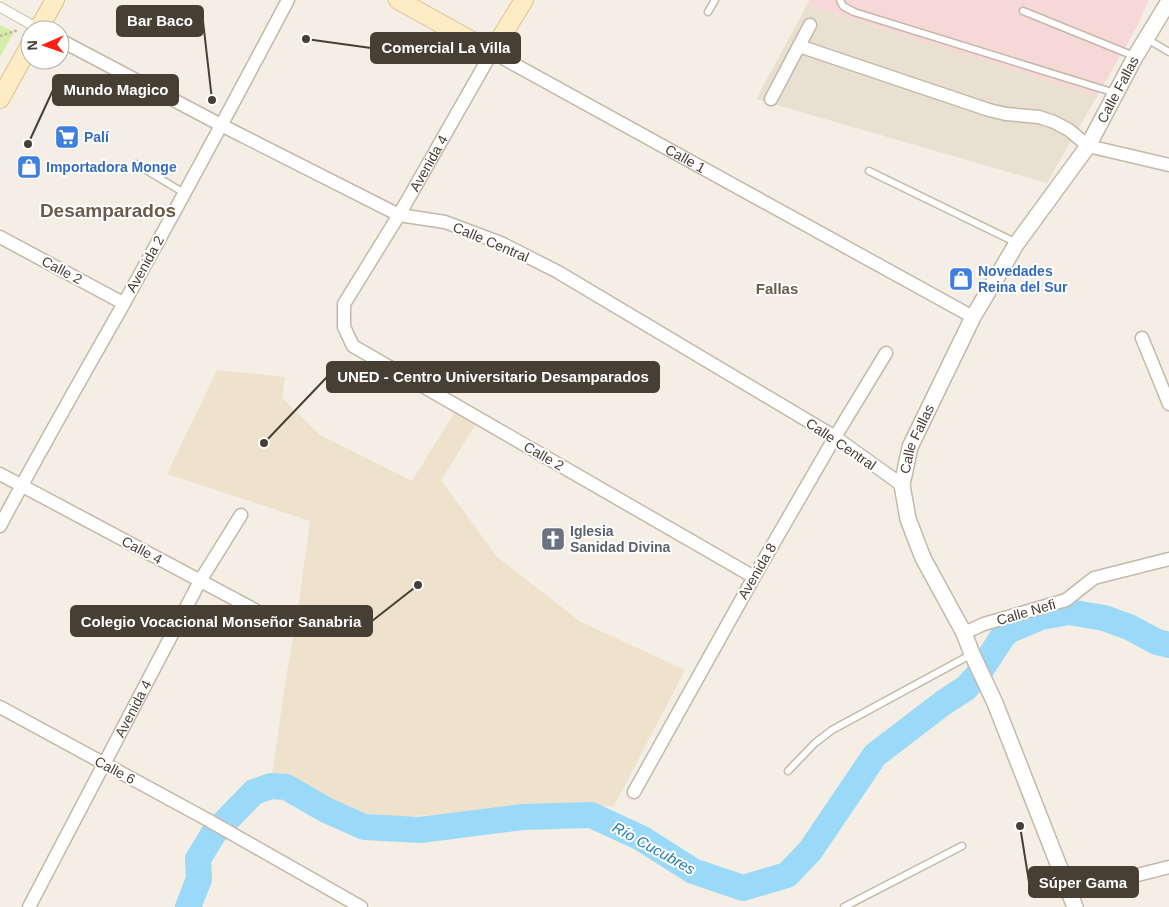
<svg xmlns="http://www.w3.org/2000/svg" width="1169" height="907" font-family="Arial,sans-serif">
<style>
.residential{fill:#e9e0d2}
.education{fill:#efe2cd}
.medical{fill:#f6d8d7}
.green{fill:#d4eda9}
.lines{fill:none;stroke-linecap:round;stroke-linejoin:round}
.river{stroke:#9adaf8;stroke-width:26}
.service-casing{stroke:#c4b8a9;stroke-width:9}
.pedestrian-casing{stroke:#c4b8a9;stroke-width:11}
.minor-casing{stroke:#c4b8a9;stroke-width:15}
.tertiary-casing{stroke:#c4b8a9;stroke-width:18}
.secondary-casing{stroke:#dcc292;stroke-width:20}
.path{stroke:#c4b096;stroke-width:2.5;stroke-dasharray:2.5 2.5;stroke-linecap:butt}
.service{stroke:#fff;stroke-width:6}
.pedestrian{stroke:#fff;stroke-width:9}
.minor{stroke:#fff;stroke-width:12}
.tertiary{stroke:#fff;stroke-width:15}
.secondary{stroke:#ffecc4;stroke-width:18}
.labels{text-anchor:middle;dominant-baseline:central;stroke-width:4;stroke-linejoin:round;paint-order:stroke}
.street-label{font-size:14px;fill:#473e34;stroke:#fff}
.shop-label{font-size:14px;font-weight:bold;fill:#366cbe;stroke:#fff;text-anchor:start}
.worship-label{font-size:14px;font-weight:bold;fill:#5b616d;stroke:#fff;text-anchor:start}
.neighbourhood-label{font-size:15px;font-weight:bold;fill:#6b5b4a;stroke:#fff}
.water-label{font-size:15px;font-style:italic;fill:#207ead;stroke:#fff}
.district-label{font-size:19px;font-weight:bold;fill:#6b5b4a;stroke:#fff}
.leader{fill:none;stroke:#473e34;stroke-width:2}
.callout-dot{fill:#473e34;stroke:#fff;stroke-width:2}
.callout{fill:#473e34;stroke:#473e34;stroke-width:2}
.callout-label{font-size:15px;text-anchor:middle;font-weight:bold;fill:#fff}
</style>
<rect width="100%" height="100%" fill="#f4eee5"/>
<polygon class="residential" points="807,5 1097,96 1047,183 756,99"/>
<polygon class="education" points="217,370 285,377 282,398 320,435 412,481 454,413 476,424 441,480 497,557 581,622 685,670 614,806 366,818 335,806 299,787 272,775 286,677 298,609 310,521 167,474"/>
<polygon class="medical" points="810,0 1149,0 1136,28 1097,96 807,5"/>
<polygon class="green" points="0,25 14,32 0,57"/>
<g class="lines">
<polyline class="river" points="188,907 199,879 198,859 214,833 254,792 271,786 286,787 326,810 364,827 420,830 523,817 591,815 641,838 693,871 743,888 787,875 810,851 875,755 943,703 966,688 977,676 1003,636 1010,630 1041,617 1069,612 1104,618 1129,627 1157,642 1169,645"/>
<defs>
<g id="service">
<polyline points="840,0 843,6 854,12 1115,93"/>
<polyline points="1023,11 1134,56"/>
<polyline points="708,12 715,0"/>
<polyline points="1147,39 1169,52"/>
<polyline points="136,164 184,193"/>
<polyline points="869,171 1017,243"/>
<polyline points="788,771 815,743 832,730 972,654"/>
<polyline points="844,907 962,846"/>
</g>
<polyline id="pedestrian" points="0,7 39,29"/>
<g id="minor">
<polyline points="60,40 221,125 399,215 445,222 501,243 558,272 835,437 902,485"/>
<polyline points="799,46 989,110 1006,114 1039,117 1054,122 1069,130 1088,146 1169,165"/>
<polyline points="771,99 810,25"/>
<polyline points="0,237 123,303"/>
<polyline points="1142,338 1169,404"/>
<polyline points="0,474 285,626"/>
<path d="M0 526C39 452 81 379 123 305 179 204 234 102 288 0"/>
<path id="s1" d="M754 577 353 346 344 327V304L399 215 492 52 973 317"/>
<polyline points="964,633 984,624 1066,600 1094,578 1169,559"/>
<polyline points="0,707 208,820 361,907"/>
<polyline points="634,792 754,577 835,437 886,353"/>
<polyline points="1070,892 1169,867"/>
<path id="s2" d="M29 907 200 581 241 515"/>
</g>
<g id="tertiary">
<path id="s3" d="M1075 907 995 703 972 654 964 633 923 558 908 519 902 485 910 447 973 317 1017 243 1088 146 1135 57 1169 1"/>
</g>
<g id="secondary">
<polyline points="398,0 492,52 524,0"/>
<polyline points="38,30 55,0"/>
<polyline points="0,99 30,45"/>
</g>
</defs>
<use href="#service" class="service-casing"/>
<use href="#pedestrian" class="pedestrian-casing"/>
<use href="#minor" class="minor-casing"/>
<use href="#tertiary" class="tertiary-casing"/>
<use href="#secondary" class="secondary-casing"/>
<polyline class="path" points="0,36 18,30"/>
<use href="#service" class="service"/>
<use href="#pedestrian" class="pedestrian"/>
<use href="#minor" class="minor"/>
<use href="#tertiary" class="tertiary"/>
<use href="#secondary" class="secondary"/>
</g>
<defs>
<symbol id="supermarket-square" viewBox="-11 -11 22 22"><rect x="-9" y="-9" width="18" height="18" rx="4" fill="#3f7fe0" stroke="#fff"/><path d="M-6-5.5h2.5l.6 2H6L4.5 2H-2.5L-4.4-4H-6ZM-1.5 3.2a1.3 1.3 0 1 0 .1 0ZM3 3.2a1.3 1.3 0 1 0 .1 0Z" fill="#fff"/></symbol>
<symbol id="shop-square" viewBox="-11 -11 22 22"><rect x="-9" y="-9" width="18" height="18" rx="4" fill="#3f7fe0" stroke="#fff"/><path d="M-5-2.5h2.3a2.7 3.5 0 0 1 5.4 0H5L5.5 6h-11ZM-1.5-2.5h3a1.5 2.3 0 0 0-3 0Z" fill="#fff"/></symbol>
<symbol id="church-square" viewBox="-11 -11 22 22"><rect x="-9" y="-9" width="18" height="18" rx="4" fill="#6b7280" stroke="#fff"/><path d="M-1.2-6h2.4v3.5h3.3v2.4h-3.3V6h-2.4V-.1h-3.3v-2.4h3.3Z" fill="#fff"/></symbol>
</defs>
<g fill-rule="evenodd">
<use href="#supermarket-square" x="53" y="123" width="28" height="28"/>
<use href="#shop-square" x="15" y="153" width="28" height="28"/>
<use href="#shop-square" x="947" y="265" width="28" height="28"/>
<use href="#church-square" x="539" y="525" width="28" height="28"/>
</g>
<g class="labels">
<g class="street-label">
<text stroke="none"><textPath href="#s3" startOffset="911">Calle Fallas</textPath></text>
<text stroke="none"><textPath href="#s1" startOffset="1020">Calle 1</textPath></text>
<text stroke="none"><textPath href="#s1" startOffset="671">Avenida 4</textPath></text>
<text transform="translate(491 242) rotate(23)">Calle Central</text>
<text transform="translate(145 264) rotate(-61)">Avenida 2</text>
<text transform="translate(62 270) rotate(28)">Calle 2</text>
<text stroke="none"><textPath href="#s3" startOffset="506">Calle Fallas</textPath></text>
<text transform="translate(841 444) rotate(34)">Calle Central</text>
<text transform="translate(544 456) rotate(30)">Calle 2</text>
<text transform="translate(142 550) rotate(28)">Calle 4</text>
<text transform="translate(757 571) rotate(-60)">Avenida 8</text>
<text transform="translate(1026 612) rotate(-16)">Calle Nefi</text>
<text stroke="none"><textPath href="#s2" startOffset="224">Avenida 4</textPath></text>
<text transform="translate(115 770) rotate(28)">Calle 6</text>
</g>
<g class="shop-label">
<text x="84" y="137">Palí</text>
<text x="46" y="167">Importadora Monge</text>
<text x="978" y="271">Novedades<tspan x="978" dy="16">Reina del Sur</tspan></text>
</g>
<g class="worship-label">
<text x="570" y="531">Iglesia<tspan x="570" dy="16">Sanidad Divina</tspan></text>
</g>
<g class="neighbourhood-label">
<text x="777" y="288">Fallas</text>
</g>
<g class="water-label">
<text transform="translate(654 848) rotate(29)">Río Cucubres</text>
</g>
<g class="district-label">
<text x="108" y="210">Desamparados</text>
</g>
</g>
<path class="leader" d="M212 100L203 21M306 39L371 48M28 144L53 90M264 443L327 377M418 585L372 621M1020 826L1029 882"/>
<g class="callout-dot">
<circle cx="212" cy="100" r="5"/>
<circle cx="306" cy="39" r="5"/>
<circle cx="28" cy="144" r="5"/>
<circle cx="264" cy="443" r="5"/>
<circle cx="418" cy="585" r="5"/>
<circle cx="1020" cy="826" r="5"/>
</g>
<g class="callout">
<rect x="117" y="6" width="86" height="30" rx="5"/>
<rect x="371" y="33" width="149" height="30" rx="5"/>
<rect x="53" y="75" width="125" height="30" rx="5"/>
<rect x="327" y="362" width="332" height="30" rx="5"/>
<rect x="71" y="606" width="301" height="30" rx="5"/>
<rect x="1029" y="867" width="109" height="30" rx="5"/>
</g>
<g class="callout-label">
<text x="160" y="26">Bar Baco</text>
<text x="446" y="53">Comercial La Villa</text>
<text x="116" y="95">Mundo Magico</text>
<text x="493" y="382">UNED - Centro Universitario Desamparados</text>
<text x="221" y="627">Colegio Vocacional Monseñor Sanabria</text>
<text x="1083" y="888">Súper Gama</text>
</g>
<g transform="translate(45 45) rotate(268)"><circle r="24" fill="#ffffff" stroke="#b5b2ae"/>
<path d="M0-4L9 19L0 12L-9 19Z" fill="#ff2011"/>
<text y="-8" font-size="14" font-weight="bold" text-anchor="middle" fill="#473e34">N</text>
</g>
</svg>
